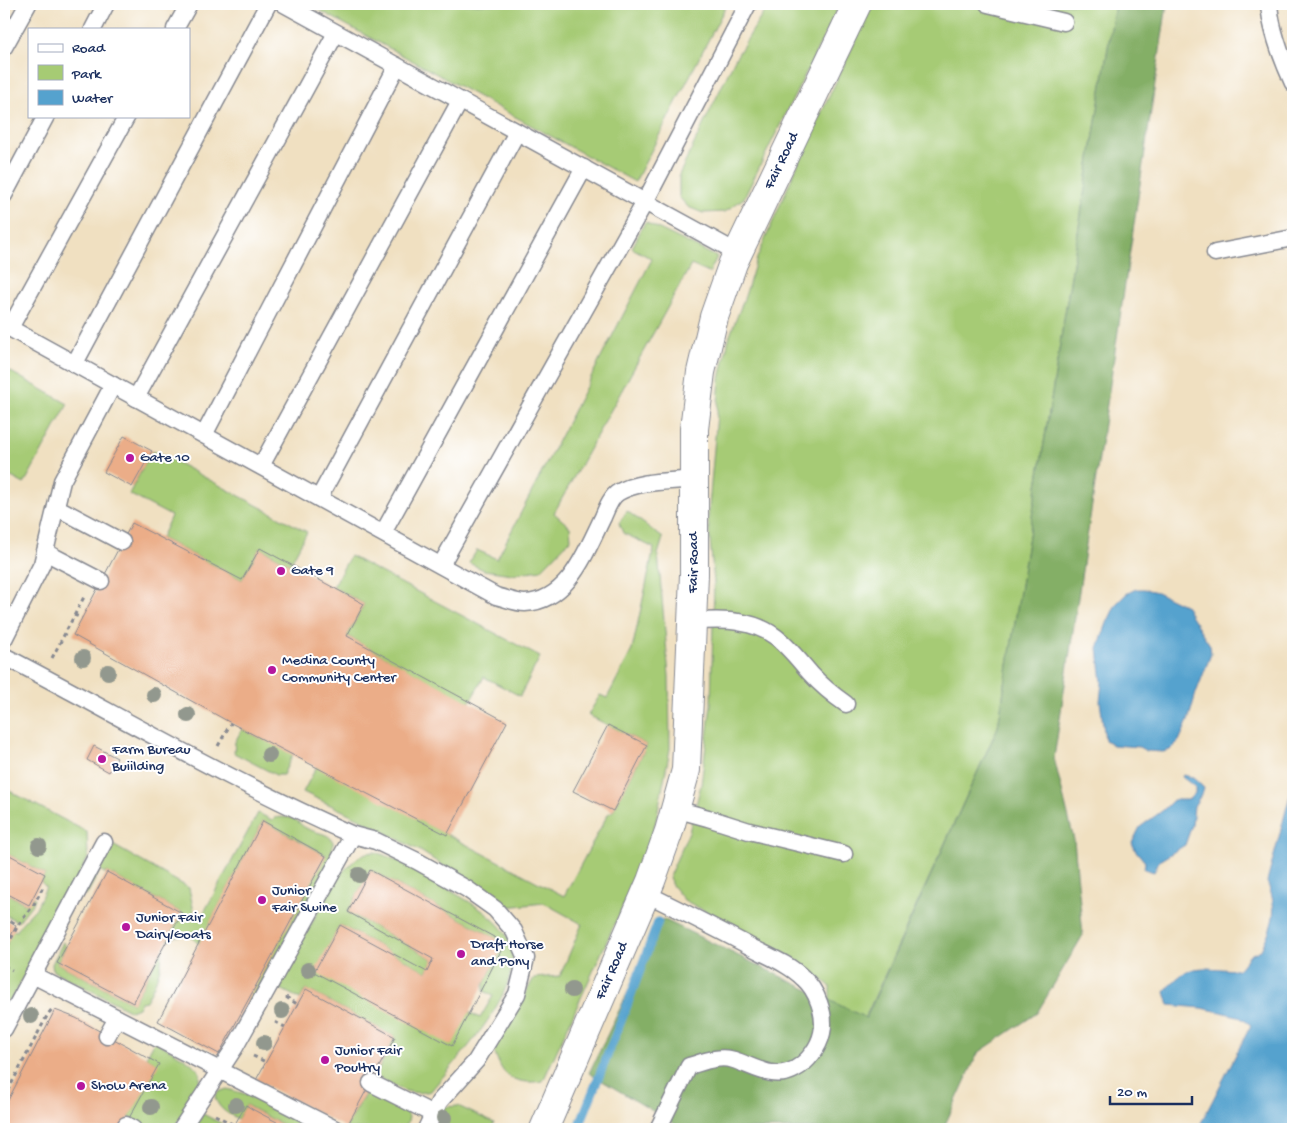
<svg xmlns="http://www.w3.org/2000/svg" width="1297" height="1133" font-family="'Gochi Hand',sans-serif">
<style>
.green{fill:#a6cb74;stroke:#607d69;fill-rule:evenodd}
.forest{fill:#84af66;stroke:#506f62}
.water{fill:#55a2ce;stroke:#386896}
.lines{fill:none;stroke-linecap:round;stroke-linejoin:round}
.stream{stroke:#55a2ce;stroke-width:9}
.building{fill:#ebad88}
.lane-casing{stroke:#868890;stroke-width:19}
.street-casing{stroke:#868890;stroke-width:30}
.path{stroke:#868890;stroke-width:3;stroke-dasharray:4 4;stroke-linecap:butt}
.lane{stroke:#fff;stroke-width:16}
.street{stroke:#fff;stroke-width:28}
.tree{fill:#92988e}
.poi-dot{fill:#b5179e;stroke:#fff;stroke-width:2}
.labels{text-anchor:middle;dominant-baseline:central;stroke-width:4;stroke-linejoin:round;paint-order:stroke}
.street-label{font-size:15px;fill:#1b2f5e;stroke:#fff}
.poi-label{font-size:15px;fill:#1b2f5e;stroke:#fff;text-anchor:start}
</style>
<rect width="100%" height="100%" fill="#fff"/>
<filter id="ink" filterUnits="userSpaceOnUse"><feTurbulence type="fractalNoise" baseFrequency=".02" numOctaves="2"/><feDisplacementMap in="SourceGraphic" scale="10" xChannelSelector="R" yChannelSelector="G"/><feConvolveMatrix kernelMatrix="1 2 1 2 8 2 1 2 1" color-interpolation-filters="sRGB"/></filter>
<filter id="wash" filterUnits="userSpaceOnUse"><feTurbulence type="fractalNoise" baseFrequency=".0096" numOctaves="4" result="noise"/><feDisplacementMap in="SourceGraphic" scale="20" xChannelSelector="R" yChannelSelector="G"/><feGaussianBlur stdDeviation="1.12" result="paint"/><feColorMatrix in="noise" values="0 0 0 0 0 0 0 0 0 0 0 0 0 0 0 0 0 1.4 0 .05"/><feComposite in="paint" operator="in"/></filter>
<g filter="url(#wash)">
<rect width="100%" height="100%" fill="#f0e0c1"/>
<g class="green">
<polygon points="308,4 727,4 635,182"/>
<polygon points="769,4 840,4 744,198 725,212 703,213 688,207 679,197 679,175 735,59"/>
<polygon points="873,4 1115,4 998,727 865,1018 830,1001 830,986 797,960 684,900 671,884 670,874 689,832 701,785 711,705 714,582 708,519 720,379 729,338 745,296 757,258 808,141"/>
<polygon points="645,222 717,257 709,273 691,265 554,513 570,527 571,539 541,570 512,574 484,570 469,563 477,550 497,559 652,259 632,248"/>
<polygon points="4,368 68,404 24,484 4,473"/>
<polygon points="152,451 161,454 307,532 290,564 260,548 242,580 161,538 171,516 129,494"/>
<path d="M627 511 663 538 658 554 669 676 670 749 656 821 642 864 543 1081C531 1083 515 1083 505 1073 500 1068 497 1058 494 1051L497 1043 534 978 560 976 582 924 544 903 506 907 422 852 360 819 303 792 317 766 564 896 608 814 613 811 647 745 588 715 600 695 607 698 632 650 654 548 623 533 619 523Z"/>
<polygon points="350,556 540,657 520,696 484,677 469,703 347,636 364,604 333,587"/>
<polygon points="242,729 293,754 283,775 276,775 234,753 235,742"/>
<polygon points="4,788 87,832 88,858 10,1002 4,999 4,949 13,930 17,931 20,925 36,908 46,887 41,882 45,874 4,852"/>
<path d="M258 813 272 820 274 818C281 817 291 816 297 821 300 823 303 827 306 828 318 835 340 832 331 853L333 856 251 1002 247 1001 326 855 263 821 199 944 189 935 177 936 168 940 182 913 107 872 106 874 100 870 86 896 84 894 111 844 189 888 195 917 202 916Z"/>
<path d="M375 852C404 861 430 878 456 894 474 904 498 919 508 938 531 985 459 1056 431 1091 407 1097 395 1086 375 1076L395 1037 306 989 300 999 277 987 337 877 357 858 366 853ZM370 870 505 943 484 984V991L493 996 480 1018 469 1012 315 972 340 925 427 972 433 959 348 912Z"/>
<polygon points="4,892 28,905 33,897 35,898 33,903 18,922 4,914"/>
<path d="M63 942 66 946 57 963 133 1003 162 950C162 969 155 984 146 1001L141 1002 138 1008 131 1011 53 971 52 964Z"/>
<path d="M155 1041C167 1049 190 1059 198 1070 208 1086 181 1116 172 1129H150L129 1117 158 1064 146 1057Z"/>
<path d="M227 1089 253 1096 302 1122 298 1129H290L246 1105 238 1119C228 1114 217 1108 215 1096L218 1092Z"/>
<polygon points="367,1091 406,1111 409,1117 407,1124 400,1129 349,1129 346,1128"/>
<polygon points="458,1106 494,1123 491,1129 434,1129 444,1107"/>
<polygon points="203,1114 232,1129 194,1129"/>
</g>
<polygon class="forest" points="1115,4 1167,4 1054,758 1074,840 1083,935 1037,1013 978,1053 943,1129 683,1129 589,1073 663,919 866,1018 998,727"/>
<g class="water">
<polygon points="1136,589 1144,589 1157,592 1186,606 1191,616 1210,645 1211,654 1196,693 1188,721 1179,741 1170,750 1163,752 1146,751 1139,747 1113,745 1105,740 1100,701 1102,682 1098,648 1107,623 1116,604 1126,594"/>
<polygon points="1183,775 1192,777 1204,788 1203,792 1194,806 1192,825 1185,845 1159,861 1154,872 1144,869 1145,862 1136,851 1132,843 1140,827 1162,811 1173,800 1188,800 1195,793 1195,787 1182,777"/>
<path d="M1293 784V1129H1198L1251 1025 1238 1016 1202 1008 1169 1005 1165 992C1189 960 1202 969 1238 970L1250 955 1261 950C1273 923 1279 911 1267 882Z"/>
</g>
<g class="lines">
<polyline class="stream" points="578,1129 625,1011 658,922"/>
</g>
<g id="blocks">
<g class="building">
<polygon points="124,436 152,451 132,487 104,472"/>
<polygon points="132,523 242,580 260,548 364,604 347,636 507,722 447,835 231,723 73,635"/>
<polygon points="608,725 647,745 613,811 573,791"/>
<polygon points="94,746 117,758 109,772 87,760"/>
<polygon points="263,821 326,856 219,1054 158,1021"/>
<polygon points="4,852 45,874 29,905 4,892"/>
<polygon points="370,870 505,943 452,1046 314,972 340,925 427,972 433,959 348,912"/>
<polygon points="107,872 182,913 133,1003 57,963"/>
<polygon points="4,919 16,926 4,949"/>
<polygon points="306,989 395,1037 346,1128 256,1080"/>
<polygon points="55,1010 76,1018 159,1064 123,1129 4,1129 4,1108"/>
<polygon points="246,1105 252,1109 290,1129 232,1129"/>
<polygon points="302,1122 316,1129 298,1129"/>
</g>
</g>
</g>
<g filter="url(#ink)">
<use href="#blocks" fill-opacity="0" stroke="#868890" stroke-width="1"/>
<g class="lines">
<defs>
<g id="lane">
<polyline points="284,4 738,253"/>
<polyline points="988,4 1064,22"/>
<path d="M1269 4C1271 30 1282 59 1293 83"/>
<polyline points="93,29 106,4"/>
<polyline points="175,29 189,4"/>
<polyline points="4,47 28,4"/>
<polyline points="4,195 46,116"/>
<polyline points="1215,253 1293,238"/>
<path d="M4 325 496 596C505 598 516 603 525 603 569 601 586 551 603 517 606 510 611 496 619 492 640 480 670 482 694 479"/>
<polyline points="10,328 127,116"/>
<polyline points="75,363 268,4"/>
<polyline points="136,398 336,33"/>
<polyline points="204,435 397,66"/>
<polyline points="261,466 460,101"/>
<polyline points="319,498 517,132"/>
<polyline points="56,507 122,542"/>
<polyline points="383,533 584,168"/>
<polyline points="45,552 101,581"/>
<polyline points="441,565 645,202 748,4"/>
<path d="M692 621C707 621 724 619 738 622 775 627 788 648 811 674 821 685 833 695 846 704"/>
<polyline points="4,639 42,564 62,481 113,385"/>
<path d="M4 656C120 716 233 783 353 835"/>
<polyline points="675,809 708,818 749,831 844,854"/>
<polyline points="104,842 33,975 335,1129"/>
<path d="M645 893C681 911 716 928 751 947 768 956 789 964 803 978 817 990 826 1015 822 1033 819 1047 808 1062 795 1069 774 1081 753 1066 734 1060 719 1055 703 1062 689 1066L658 1129"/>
<polyline points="4,1029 33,975"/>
<polyline points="107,1036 117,1018"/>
<polyline points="371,1083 433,1114"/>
<polyline points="126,1125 133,1129"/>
<polyline points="181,1129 235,1047 353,835 376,841 417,861 467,889 495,909 514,931 526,958 517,994 476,1061 439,1102 426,1129"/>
</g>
<g id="street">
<path id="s1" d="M544 1129 651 881 669 831 686 770 694 574V429L701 372 714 317 733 263 857 4"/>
</g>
</defs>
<use href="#lane" class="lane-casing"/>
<use href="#street" class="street-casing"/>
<g class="path">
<polyline points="74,615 82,618"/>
<polyline points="52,658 84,597"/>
<polyline points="218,746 231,723"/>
<polyline points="4,917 18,925"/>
<polyline points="4,953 18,925 33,906 42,889 38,887"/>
<polyline points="4,966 12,970"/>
<polyline points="286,997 297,1004"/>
<polyline points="275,1022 285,1027"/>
<polyline points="253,1056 266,1062"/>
<polyline points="4,1098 48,1014 53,1008"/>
<polyline points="215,1115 234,1125"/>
</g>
<use href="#lane" class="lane"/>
<use href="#street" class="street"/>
</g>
<g class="tree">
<circle cx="83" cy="658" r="8"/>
<circle cx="108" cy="672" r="8"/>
<circle cx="154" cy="695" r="8"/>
<circle cx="188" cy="715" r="8"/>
<circle cx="269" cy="755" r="8"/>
<circle cx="39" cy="846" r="8"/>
<circle cx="359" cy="875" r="8"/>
<circle cx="308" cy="970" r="8"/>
<circle cx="572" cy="990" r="8"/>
<circle cx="282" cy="1011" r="8"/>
<circle cx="31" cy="1016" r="8"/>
<circle cx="264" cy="1043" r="8"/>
<circle cx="236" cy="1105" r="8"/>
<circle cx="151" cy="1107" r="8"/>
<circle cx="444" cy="1118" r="8"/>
</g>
</g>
<g class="poi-dot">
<circle cx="130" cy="458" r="5"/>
<circle cx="281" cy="571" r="5"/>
<circle cx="272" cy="670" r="5"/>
<circle cx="102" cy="759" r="5"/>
<circle cx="262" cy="900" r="5"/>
<circle cx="126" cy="927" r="5"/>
<circle cx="461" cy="954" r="5"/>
<circle cx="325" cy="1060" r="5"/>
<circle cx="81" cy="1086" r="5"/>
</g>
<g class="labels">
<g class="street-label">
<text stroke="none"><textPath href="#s1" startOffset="1012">Fair Road</textPath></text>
<text stroke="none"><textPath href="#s1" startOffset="594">Fair Road</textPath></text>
<text stroke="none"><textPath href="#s1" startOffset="172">Fair Road</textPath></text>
</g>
<g class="poi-label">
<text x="140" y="458">Gate 10</text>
<text x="291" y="571">Gate 9</text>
<text x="282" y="661">Medina County<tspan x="282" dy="17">Community Center</tspan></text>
<text x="112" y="750">Farm Bureau<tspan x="112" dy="17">Buiilding</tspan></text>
<text x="272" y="891">Junior<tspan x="272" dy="17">Fair Swine</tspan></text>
<text x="136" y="918">Junior Fair<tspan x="136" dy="17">Dairy/Goats</tspan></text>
<text x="471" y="945">Draft Horse<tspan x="471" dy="17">and Pony</tspan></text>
<text x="335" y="1051">Junior Fair<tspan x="335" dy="17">Poultry</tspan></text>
<text x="91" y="1086">Show Arena</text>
</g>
</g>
<rect width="1297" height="1133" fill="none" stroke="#fff" stroke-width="20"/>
<rect x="28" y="28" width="162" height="90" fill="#ffffff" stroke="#a4acbf"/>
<rect x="38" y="44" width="25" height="8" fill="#ffffff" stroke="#a4acbf"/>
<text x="72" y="52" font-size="15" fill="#1b2f5e">Road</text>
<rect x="38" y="65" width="25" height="15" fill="#a6cb74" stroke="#a4acbf"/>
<text x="72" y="78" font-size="15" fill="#1b2f5e">Park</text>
<rect x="38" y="90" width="25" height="15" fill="#55a2ce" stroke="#a4acbf"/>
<text x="72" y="102" font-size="15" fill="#1b2f5e">Water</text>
<path d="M1110 1096v8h82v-8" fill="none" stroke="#1b2f5e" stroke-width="2.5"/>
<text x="1117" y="1096" font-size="15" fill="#1b2f5e" stroke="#ffffff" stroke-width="4" paint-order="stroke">20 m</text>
</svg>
